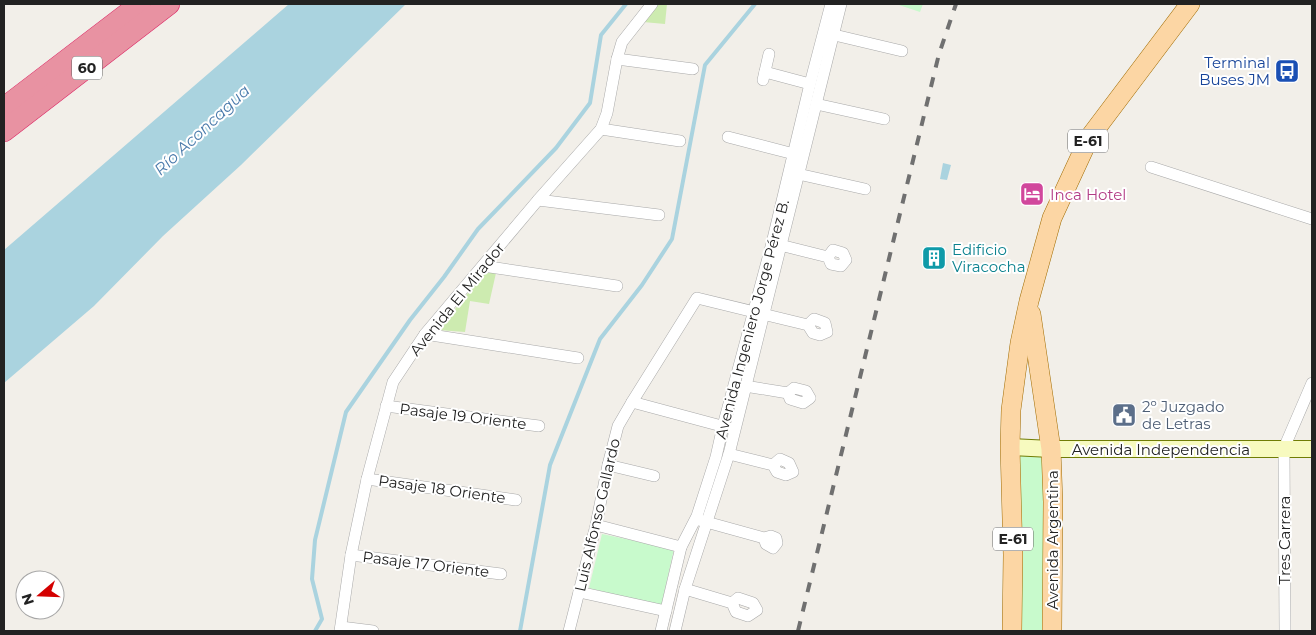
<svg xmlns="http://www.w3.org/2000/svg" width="1316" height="635" font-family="Montserrat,sans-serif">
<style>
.grass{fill:#cdebb0}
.park{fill:#c8facc}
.water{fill:#aad3df}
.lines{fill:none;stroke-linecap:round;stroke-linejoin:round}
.stream{stroke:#aad3df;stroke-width:4}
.street-casing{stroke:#a9a9a9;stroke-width:12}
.secondary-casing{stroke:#707d05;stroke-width:18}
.primary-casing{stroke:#a06b00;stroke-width:20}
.highway-casing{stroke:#dc2a67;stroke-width:22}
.street{stroke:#fff;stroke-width:11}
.secondary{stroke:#f7fabf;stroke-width:16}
.primary{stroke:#fcd6a4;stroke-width:19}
.highway{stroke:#e892a2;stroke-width:21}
.rail{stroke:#707070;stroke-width:4;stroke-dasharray:10 10;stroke-linecap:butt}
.labels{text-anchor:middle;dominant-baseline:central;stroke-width:4;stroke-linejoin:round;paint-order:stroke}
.shield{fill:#fff;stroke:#646464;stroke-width:1}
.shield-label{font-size:14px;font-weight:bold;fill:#222}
.transit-label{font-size:15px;fill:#164399;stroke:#fff;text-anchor:end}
.hotel-label{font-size:15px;fill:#b23c85;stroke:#fff;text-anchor:start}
.culture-label{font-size:15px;fill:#0d838f;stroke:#fff;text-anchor:start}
.street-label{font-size:15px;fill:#222;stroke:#fff}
.service-label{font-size:15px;fill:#4e5e75;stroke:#fff;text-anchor:start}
.water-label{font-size:16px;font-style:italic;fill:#4a7aab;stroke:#fff}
</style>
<rect width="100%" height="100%" fill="#f2efe9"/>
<g class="grass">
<polygon points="659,4 667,4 665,24 643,22"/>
<polygon points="485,272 496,273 489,304 470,301 465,332 438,330"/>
</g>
<g class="park">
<polygon points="896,4 923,4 920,12"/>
<polygon points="1049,452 1050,631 1014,631 1018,455"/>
<polygon points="602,534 674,549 661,607 589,588"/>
</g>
<g class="water">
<polygon points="289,4 406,4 241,165 163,236 94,306 4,383 4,250"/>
<polygon points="943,163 951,165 947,180 940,179"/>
</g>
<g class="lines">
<g class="stream">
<polyline points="315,631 322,619 312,579 315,540 346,412 410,320 444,277 478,229 556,148 590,103 601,35 626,4"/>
<polyline points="520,631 550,465 600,339 642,285 672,239 705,65 755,4"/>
</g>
<defs>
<g id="street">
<polyline points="826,33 902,51"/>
<polyline points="617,59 693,69"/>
<polyline points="765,72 810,84"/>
<polyline points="763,80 769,54"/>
<polyline points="816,104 884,119"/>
<polyline points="601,129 680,141"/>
<polyline points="728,137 794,154 798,174 865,189"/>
<polyline points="1151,167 1312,219"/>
<polyline points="538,200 659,215"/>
<polyline points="780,245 828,257 831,264 841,266 846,260 843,253 833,250 828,257"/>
<polyline points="483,266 617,286"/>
<polyline points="425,334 578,358"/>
<polyline points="745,386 788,393 790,399 803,403 810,398 806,391 794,388 788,393"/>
<polyline points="632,402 729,428"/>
<polyline points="386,406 539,426"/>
<polyline points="729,454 773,465 777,472 786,475 793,472 789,463 780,459 773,465"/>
<polyline points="608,465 654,476"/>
<polyline points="367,479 516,500"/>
<polyline points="699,520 764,538 766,544 773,548 777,543 776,538 771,536 764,538"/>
<polyline points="596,525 681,547"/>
<polyline points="351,555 501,574"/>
<polyline points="685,589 732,603 736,612 748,616 757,610 753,603 738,598 732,603"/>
<polyline points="579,592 666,611"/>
<polyline points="341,627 373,631"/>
<polyline points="340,631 351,555 367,479 393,382 425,334 538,200 601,129 607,113 617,59 622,42 652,4"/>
<polyline points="569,631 596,525 608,465 618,426 632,402 697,298 808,325 813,333 820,335 827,332 825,323 814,319 808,325"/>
<polyline points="661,631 681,547 697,516 716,457 723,426 772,243 810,84 831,4"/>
<polyline points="675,631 685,589 729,454 841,4"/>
<polyline points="1285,631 1284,448 1312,383"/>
</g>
<polyline id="secondary" points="1010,447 1051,449 1312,449"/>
<g id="primary">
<polyline points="1031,314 1051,449 1053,502 1052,631"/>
<polyline points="1012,631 1013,555 1010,447 1011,410 1020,343 1029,301 1052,218 1089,138 1190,4"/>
</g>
<g id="highway">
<polyline points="4,108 140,4"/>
<polyline points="4,131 169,4"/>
</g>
</defs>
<use href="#street" class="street-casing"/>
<use href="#secondary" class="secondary-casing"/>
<use href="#primary" class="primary-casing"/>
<use href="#highway" class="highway-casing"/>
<use href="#street" class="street"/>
<use href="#secondary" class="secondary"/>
<use href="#primary" class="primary"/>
<use href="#highway" class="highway"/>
<polyline class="rail" points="798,631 939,54 956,4"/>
</g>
<defs>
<symbol id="bus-square" viewBox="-11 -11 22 22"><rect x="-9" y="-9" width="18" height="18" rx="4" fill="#1a4fb4" stroke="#fff"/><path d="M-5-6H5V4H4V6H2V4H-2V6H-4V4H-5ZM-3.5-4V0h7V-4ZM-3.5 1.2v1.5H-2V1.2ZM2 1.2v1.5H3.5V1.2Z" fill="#fff"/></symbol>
<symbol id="hotel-square" viewBox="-11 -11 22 22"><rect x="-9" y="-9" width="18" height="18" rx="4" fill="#d1479c" stroke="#fff"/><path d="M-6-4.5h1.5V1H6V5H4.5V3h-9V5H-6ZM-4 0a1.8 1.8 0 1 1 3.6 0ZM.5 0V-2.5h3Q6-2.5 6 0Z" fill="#fff"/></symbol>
<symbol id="building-square" viewBox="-11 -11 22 22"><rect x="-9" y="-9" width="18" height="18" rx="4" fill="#0f9aa8" stroke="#fff"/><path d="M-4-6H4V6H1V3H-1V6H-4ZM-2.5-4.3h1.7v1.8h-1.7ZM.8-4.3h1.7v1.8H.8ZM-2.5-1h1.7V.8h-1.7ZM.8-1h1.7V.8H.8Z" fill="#fff"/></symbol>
<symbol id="civic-square" viewBox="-11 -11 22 22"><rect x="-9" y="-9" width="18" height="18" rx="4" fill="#5c6f8a" stroke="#fff"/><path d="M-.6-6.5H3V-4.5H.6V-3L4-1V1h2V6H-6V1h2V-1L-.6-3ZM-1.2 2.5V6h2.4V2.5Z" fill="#fff"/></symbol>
</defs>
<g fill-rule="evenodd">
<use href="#bus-square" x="1273" y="57" width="28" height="28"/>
<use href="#hotel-square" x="1018" y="180" width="28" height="28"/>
<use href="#building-square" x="920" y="244" width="28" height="28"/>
<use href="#civic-square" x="1110" y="401" width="28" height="28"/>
</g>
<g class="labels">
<g class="shield">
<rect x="72" y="56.5" width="30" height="23" rx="4"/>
<rect x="1068" y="129.5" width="40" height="23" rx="4"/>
<rect x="993" y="527.5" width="40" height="23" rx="4"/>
</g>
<g class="shield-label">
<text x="87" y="68">60</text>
<text x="1088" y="141">E-61</text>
<text x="1013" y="539">E-61</text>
</g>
<g class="transit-label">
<text x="1270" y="62">Terminal<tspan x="1270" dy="17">Buses JM</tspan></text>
</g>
<g class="hotel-label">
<text x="1050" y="194">Inca Hotel</text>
</g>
<g class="culture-label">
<text x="952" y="249">Edificio<tspan x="952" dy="17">Viracocha</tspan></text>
</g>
<g class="street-label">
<text transform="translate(457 299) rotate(-51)">Avenida El Mirador</text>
<text transform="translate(752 319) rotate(-75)">Avenida Ingeniero Jorge Pérez B.</text>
<text transform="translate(463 416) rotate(7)">Pasaje 19 Oriente</text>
<text x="1161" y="449">Avenida Independencia</text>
<text transform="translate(442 489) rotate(8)">Pasaje 18 Oriente</text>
<text transform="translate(597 515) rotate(-77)">Luis Alfonso Gallardo</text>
<text transform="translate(1052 540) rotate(-90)">Avenida Argentina</text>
<text transform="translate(1284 540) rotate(-90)">Tres Carrera</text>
<text transform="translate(426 564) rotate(7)">Pasaje 17 Oriente</text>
</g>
<g class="service-label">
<text x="1142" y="406">2º Juzgado<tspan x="1142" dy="17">de Letras</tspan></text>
</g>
<g class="water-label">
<text transform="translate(202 130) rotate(-43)">Río Aconcagua</text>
</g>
</g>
<rect width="1316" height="635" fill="none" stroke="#222222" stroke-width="10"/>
<g transform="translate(40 595) rotate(251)"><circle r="24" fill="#ffffff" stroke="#a7a7a7"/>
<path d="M0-4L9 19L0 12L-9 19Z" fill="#d40000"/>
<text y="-8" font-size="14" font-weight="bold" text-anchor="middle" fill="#222222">N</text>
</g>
</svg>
